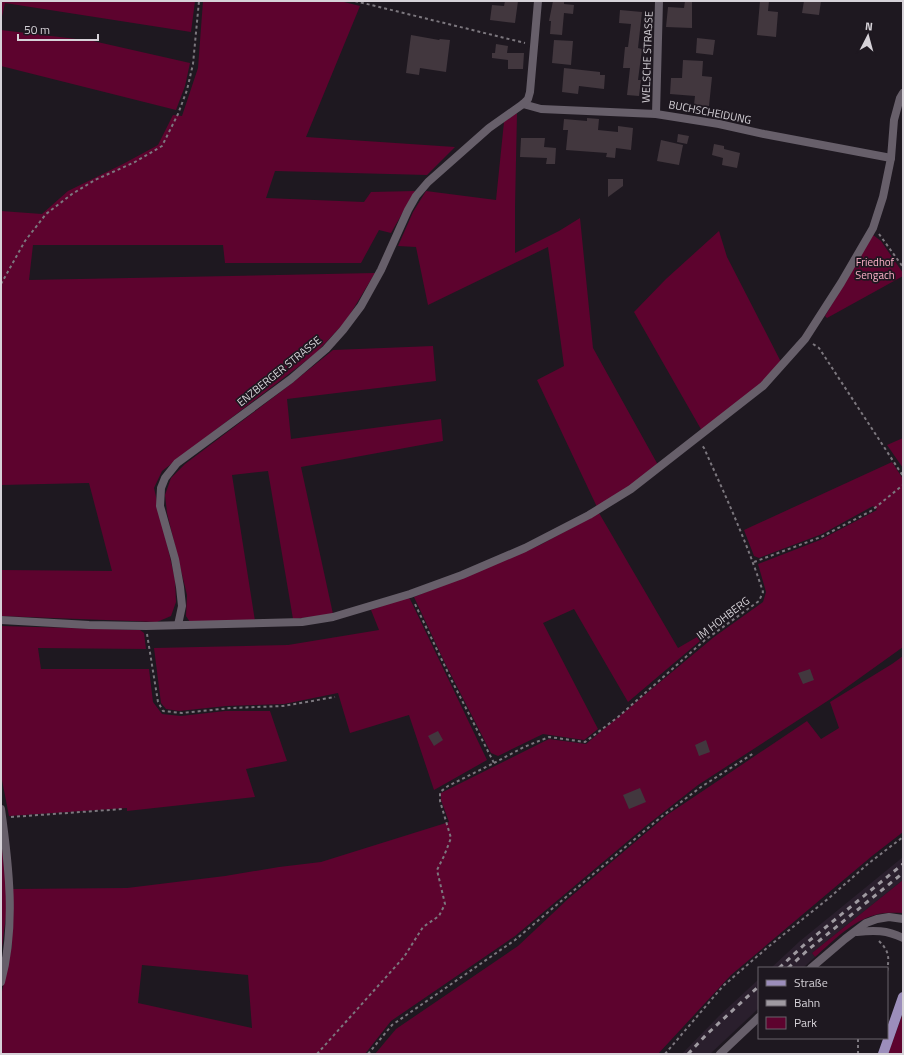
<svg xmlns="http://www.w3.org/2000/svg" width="904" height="1055" font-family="'Titillium Web',sans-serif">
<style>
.built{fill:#2a1f2d}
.green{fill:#5d032e;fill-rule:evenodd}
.building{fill:#42373e}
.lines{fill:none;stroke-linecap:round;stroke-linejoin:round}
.path{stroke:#7c777e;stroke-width:2;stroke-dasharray:3 3;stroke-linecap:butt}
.street{stroke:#675f6a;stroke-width:8}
.primary{stroke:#9c8ebb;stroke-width:10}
.rail{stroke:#9f9aa1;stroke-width:3;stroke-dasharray:5 5;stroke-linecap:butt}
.labels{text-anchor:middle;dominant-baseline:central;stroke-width:3.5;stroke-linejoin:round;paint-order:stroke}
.street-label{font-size:11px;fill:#d6d2d8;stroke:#1e1820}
.park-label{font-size:11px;fill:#feb2c9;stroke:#1e1820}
</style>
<rect width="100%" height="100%" fill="#1e1820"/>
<g class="built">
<polygon points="903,857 903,880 812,953 815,957 803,968 771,968 800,941"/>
<polygon points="759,979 759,1008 710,1054 682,1054 719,1016"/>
</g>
<g class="green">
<polygon points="1,1 195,1 191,32 5,3 1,21"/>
<polygon points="203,1 340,1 360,6 306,137 455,147 427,175 275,171 266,198 364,202 371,192 415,191 391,233 379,230 361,263 225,263 223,245 33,245 29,280 375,273 346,321 315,354 162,471 154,488 175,579 176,602 171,616 157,622 1,616 1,570 112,571 89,483 1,485 1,211 42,214 68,191 123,164 158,145 173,115 182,116 198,68"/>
<polygon points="1,30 93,41 190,63 185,86 176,110 1,66"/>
<polygon points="517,113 515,207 515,253 559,231 580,218 593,348 658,465 626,489 597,507 537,380 564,366 548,247 428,305 416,247 398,246 413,212 426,191 496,200 504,122"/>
<polygon points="719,231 727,257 781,362 759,385 702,431 634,312 666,279"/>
<polygon points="873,235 881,241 903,273 903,276 827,318 825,316"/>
<polygon points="433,346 436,381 287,399 291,439 441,419 443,441 301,467 333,614 293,619 268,471 232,475 255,621 190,622 186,616 187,595 167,513 165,495 171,478 185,464 291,384 333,350"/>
<polygon points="903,438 903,468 887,445"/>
<path d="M892 462 903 479V647L829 700 698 785 647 825 515 936 391 1021 365 1054H1V996L12 946V889L127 888 225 876 279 867 321 862 449 822 441 800V793L549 739 586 744 714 637 763 602 766 592 758 564 820 540 877 510 873 506 822 534 759 558 754 556 744 530ZM142 965 248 975 252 1028 138 1003Z"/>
<polygon points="599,513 678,648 697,637 700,641 628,702 574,609 543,623 598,729 584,740 543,734 498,756 491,753 444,661 414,597 540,545"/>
<polygon points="407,597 410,599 487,760 434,790 409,715 350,733 338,693 284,704 226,706 179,711 166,709 161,703 154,648 288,645 379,630 371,610"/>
<polygon points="1,626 140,630 144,633 146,649 38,648 41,669 149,669 153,702 162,714 181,716 225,711 270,711 287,761 246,769 255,797 127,811 127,808 9,816 1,775"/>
<polygon points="903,656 903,832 872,856 731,975 658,1054 375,1054 396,1029 518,946 568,899 667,815 807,721 821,739 839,728 830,702 892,664"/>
<polygon points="1,834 6,885 6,916 1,955"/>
<path d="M903 880V913C894 913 884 912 875 915 852 921 833 941 815 957L812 953Z"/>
<polygon points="903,1013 903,1054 888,1054"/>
</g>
<g class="building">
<polygon points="505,1 518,1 515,23 490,20 492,5 504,6"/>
<polygon points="553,1 564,1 564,4 574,5 573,14 564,13 562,35 550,34 551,21 549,21"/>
<polygon points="685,1 692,1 692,28 666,27 668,7 684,8"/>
<polygon points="760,1 769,1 768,11 778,12 776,37 757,35"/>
<polygon points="804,1 821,1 819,15 802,13"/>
<polygon points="620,10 642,12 638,48 642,49 638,80 641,80 639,96 627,95 630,68 623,68 625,47 628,47 631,24 619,23"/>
<polygon points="411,35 439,40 440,39 450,40 446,72 420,68 419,75 406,73"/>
<polygon points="697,38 715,40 713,55 696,53"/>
<polygon points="554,40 573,41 571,65 552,63"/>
<polygon points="496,44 508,46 507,53 524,53 523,69 508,69 508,60 492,58 492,53 495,53"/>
<polygon points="683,60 703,61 702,76 712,77 709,106 694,105 695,96 670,94 671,78 682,78"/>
<polygon points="564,68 600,72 600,75 605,75 604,89 579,86 578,94 562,92"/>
<polygon points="587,118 599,119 598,130 618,132 618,126 633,128 631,150 616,148 615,158 606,157 607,153 566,150 568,130 563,130 564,119 587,121"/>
<polygon points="678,134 689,136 687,144 677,142"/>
<polygon points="521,138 545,138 544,147 556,148 555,164 546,164 547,158 520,157"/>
<polygon points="661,140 683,145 679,165 657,161"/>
<polygon points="714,144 724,146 724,149 740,153 737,168 722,165 723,158 712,155"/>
<polygon points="608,179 623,179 623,186 608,197"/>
<polygon points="810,669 814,680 803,684 798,673"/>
<polygon points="438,731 443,740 434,746 428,736"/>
<polygon points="706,740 710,752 699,756 695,745"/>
<polygon points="640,788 646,802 629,809 623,795"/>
</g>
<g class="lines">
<g class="path">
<polyline points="355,1 525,43"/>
<polyline points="879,234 903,267"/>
<polyline points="1,284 25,241 46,214 72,194 95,180 135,162 162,146 178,114 187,90 193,64 199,1"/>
<polyline points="813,344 819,348 903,476"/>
<polyline points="754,562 821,537 871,511 903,485"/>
<polyline points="147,634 158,702 163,711 182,713 231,708 283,706 335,697"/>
<path d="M494 763 524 747 549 737 585 742 618 717 705 640 759 601 763 592C747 542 725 495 704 448L701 444"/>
<polyline points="11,817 123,809"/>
<path d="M879 941C890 952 889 958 887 972"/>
<polyline points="317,1054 404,957 423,927 439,916 445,904 437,870 444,856 451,838 440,801 440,792 448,786 494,763 452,681 414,602"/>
<polyline points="368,1054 392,1025 515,940 661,817 701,787 754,753"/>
<polyline points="665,1054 723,986 768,947 829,898 869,863 903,837"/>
<polyline points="858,1054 858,1038"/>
</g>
<g class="street">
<polyline points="523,104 541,109 656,114 719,124 764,134 891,158"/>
<polyline points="656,114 659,1"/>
<polyline points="1,620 89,625 146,626 302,622 333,617 410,594 462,575 525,548 589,515 631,489 763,386 805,339 841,283 873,228 883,197 891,158 894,120 900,98 903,93"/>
<polyline points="178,625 182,606 180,587 175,559 160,506 161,488 165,478 177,463 241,416 291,379 326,349 343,330 361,306 381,270 408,210 416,196 428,182 489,128 523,104 528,99 530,92 538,1"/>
<path d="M1 809C9 866 16 926 1 982"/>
<path d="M857 932C874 930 887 930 903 938"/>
<polyline points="811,968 845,939 866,923 877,919 889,917 903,919"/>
<polyline points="720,1054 759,1017"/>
</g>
<polyline class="primary" points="883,1054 903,997"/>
<g class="rail">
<polyline points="779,968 804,945 903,864"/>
<polyline points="788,968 809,949 903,873"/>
<polyline points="688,1054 706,1035 759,986"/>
</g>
</g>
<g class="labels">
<g class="street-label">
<text transform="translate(647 57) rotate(-88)">WELSCHE STRASSE</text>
<text transform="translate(710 112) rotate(11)">BUCHSCHEIDUNG</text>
<text transform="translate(279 371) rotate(-39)">ENZBERGER STRASSE</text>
<text transform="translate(723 618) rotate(-37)">IM HOHBERG</text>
</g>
<g class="park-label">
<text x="875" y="262">Friedhof<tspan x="875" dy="13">Sengach</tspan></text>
</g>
</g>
<rect width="904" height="1055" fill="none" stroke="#d6d2d8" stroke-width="4"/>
<rect x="758" y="967" width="130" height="72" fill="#1e1820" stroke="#68626a"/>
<rect x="766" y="980" width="20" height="6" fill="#9c8ebb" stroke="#68626a"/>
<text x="794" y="987" font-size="12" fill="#d6d2d8">Straße</text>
<rect x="766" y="1000" width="20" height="6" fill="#9f9aa1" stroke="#68626a"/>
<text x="794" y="1007" font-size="12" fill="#d6d2d8">Bahn</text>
<rect x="766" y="1017" width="20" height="12" fill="#5d032e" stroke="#68626a"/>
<text x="794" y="1027" font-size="12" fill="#d6d2d8">Park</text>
<g transform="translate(868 36) rotate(6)" stroke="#1e1820" stroke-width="3" paint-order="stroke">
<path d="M0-3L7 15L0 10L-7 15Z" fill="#d6d2d8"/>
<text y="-6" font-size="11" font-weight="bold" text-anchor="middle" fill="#d6d2d8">N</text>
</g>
<path d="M18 34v6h80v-6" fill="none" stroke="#d6d2d8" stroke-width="2"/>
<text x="24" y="34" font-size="12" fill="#d6d2d8" stroke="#1e1820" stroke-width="3" paint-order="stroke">50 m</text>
</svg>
